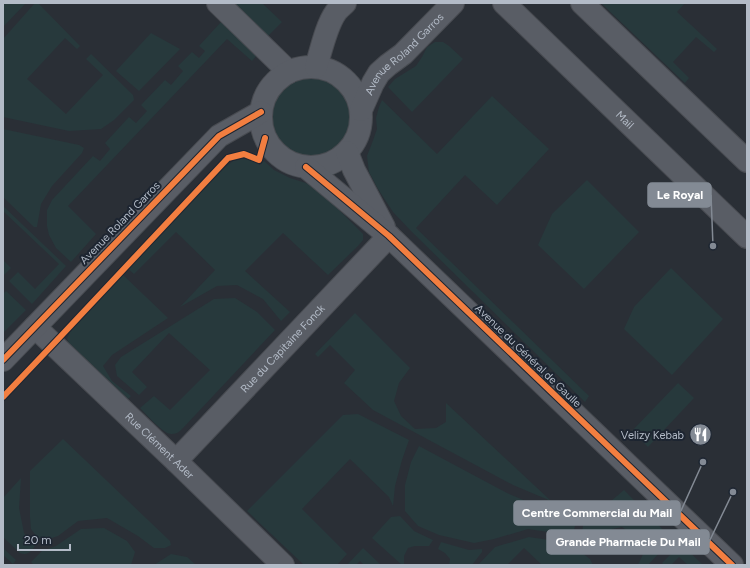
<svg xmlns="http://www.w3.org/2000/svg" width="750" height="568" font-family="Figtree,sans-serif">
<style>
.green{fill:#27393c}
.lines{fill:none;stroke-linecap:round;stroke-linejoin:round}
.minor-casing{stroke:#484b51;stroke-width:24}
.minor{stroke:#595d65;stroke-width:22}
.cycleway-casing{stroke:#1d2531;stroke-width:8}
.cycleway{stroke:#f27e40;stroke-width:6}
.labels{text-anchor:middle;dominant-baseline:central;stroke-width:4;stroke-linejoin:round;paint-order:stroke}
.street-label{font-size:11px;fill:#b3bbc7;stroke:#1d2531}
.poi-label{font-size:11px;fill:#b3bbc7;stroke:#1d2531;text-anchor:end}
.leader{fill:none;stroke:#838a94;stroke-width:1.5}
.callout-dot{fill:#838a94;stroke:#1d2531;stroke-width:1.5}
.callout{fill:#838a94;stroke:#838a94;stroke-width:1.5}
.callout-label{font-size:12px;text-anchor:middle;font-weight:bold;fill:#fff}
</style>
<rect width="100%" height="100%" fill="#2a2f36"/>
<g class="green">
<polygon points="3,3 26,3 3,27"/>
<polygon points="35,3 38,3 80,46 77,49 65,38 27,79 66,114 103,75 86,59 91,54 133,95 134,100 114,120 101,129 69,131 3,117 3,39"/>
<polygon points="225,3 262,3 282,22 264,40"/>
<polygon points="601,3 685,3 677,12 717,49 714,52 696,37 673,62 689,78 685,83"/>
<polygon points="221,22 257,55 252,61 227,39 68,206 96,234 71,262 56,248 49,235 47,226 47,210 52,200 93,156 100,161 110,149 105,143 129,117 136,123 147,111 141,105 165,80 171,85 183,71 178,66 192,52 199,58 205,51 199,46"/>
<polygon points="151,33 180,49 139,91 116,71"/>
<polygon points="435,42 443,42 449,46 463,59 412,112 388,87 395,79 416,66 422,57 427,47"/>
<circle cx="312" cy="117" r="40"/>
<polygon points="492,96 549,149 497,205 465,175 416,228 589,396 585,402 411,231 393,212 378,189 369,172 367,156 372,143 377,129 376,118 379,107 382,100 437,154"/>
<polygon points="3,129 79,145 84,148 82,153 52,186 41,204 37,227 34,227 3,197"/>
<polygon points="243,159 252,160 260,165 264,161 274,170 290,178 312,185 321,192 363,234 363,240 358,246 328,275 283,233 245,271 290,312 281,321 263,299 237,285 217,286 180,307 215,270 176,232 134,274 128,269 224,168 233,161"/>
<polygon points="587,180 639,232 584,289 538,245 552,214"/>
<polygon points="3,206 66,266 32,304 9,281 18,272 35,289 59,264 3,211"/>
<polygon points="3,260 11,268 4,275 3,274"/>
<polygon points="671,268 723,319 672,375 624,329 634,307"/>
<polygon points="123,275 168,318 112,355 103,366 112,381 131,396 128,399 69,343 67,339 70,332"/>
<polygon points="6,291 26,310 3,333 3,294"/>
<path d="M235 298 257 312 275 330 183 428C180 431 177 434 172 434 164 435 146 414 140 408L154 396 170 410 210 370 169 333 132 372 147 387 139 395 117 376 115 365 121 357 214 299Z"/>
<polygon points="355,313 410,368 399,383 394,401 401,416 415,429 436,428 446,422 446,403 551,501 513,485 373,410 344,383 355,370 330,345 318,357 315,354"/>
<polygon points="678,383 694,398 648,447 632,431"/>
<polygon points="358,414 409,440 402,460 395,486 393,506 389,497 350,459 302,509 347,554 337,565 304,565 247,511 343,415"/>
<polygon points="63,439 170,541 171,545 165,548 154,548 138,536 107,518 78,521 58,536 46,540 37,537 31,529 30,517 30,471"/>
<polygon points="419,446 507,493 570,520 577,519 572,537 568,535 528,529 494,539 474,543 439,535 418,526 405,511 405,485 411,462"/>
<path d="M21 478 19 508 24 533 35 546C31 551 28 556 20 553L3 537V498Z"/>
<path d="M624 490 672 539 648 565H637L639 563 643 554 636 537 622 527 612 529 607 538 604 549 599 553C581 544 581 537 584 518L596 514Z"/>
<polygon points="400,516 414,531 433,540 429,546 415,546 408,548 404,556 404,565 402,565 372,538 391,517"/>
<polygon points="104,528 127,541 135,552 131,565 34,565 31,562 42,551 56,546 81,529"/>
<polygon points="529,537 569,543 590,559 593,565 542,565 524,548 507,565 478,565 495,547"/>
<polygon points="441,542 469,550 482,549 482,552 472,565 449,565 450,559 445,553 438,549"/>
<polygon points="681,544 703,565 688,565 679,557 671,565 664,565 662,563"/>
<polygon points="3,548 16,560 13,564 3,555"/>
<polygon points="363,548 381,565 364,565 360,561 356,565 347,565"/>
<polygon points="171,554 187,557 196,565 154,565"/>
</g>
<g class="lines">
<defs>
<g id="minor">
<polyline points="218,3 289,72"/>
<path id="s1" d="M504 3 747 237"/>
<polyline points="582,3 747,161"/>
<circle cx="311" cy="117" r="50"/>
<path d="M316 67C321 51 326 26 336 12 338 9 342 6 345 3"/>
<path id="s2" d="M361 110 373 83 379 73 388 65 403 54 453 3"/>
<polyline points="347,152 354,170 384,227"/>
<polyline points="306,167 389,236 732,565"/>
<path id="s3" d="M35 327 176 461 283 565"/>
<polyline points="3,360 219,136 261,112"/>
<path id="s4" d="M176 461 389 236"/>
</g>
</defs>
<use href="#minor" class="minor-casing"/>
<use href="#minor" class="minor"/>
<defs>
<g id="cycleway">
<polyline points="306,167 389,236 732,565"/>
<polyline points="3,360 219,136 261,112"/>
<polyline points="3,397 60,337 228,158 244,154 259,160 265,138"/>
</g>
</defs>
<use href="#cycleway" class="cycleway-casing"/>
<use href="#cycleway" class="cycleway"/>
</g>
<defs>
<symbol id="restaurant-disc" viewBox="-11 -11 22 22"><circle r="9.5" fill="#838a94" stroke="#1d2531"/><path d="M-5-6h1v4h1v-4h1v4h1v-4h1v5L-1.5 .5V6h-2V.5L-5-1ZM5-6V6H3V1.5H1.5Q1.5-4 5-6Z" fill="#fff"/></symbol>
</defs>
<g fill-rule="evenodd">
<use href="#restaurant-disc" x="688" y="422" width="25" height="25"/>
</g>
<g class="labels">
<g class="street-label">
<text stroke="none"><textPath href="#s2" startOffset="72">Avenue Roland Garros</textPath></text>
<text stroke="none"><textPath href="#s1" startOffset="168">Mail</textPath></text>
<text transform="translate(120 223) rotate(-46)">Avenue Roland Garros</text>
<text stroke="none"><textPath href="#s4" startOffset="155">Rue du Capitaine Fonck</textPath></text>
<text transform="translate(528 356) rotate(44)">Avenue du Général de Gaulle</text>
<text stroke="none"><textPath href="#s3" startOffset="172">Rue Clément Ader</textPath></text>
</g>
<g class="poi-label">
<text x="684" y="435">Velizy Kebab</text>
</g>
</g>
<path class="leader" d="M713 246L711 195M703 462L680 513M733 492L709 542"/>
<g class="callout-dot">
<circle cx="713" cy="246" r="4"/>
<circle cx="703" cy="462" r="4"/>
<circle cx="733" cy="492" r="4"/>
</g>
<g class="callout">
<rect x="648" y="183" width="63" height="24" rx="4"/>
<rect x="514" y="501" width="166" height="24" rx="4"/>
<rect x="547" y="530" width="162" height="24" rx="4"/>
</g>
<g class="callout-label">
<text x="680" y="199">Le Royal</text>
<text x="597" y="517">Centre Commercial du Mail</text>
<text x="628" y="546">Grande Pharmacie Du Mail</text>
</g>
<rect width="750" height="568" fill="none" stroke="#b3bbc7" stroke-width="8"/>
<path d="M18 544v6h52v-6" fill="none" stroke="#b3bbc7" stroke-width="2"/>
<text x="24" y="544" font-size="12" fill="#b3bbc7" stroke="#1d2531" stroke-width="3" paint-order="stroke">20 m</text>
</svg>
